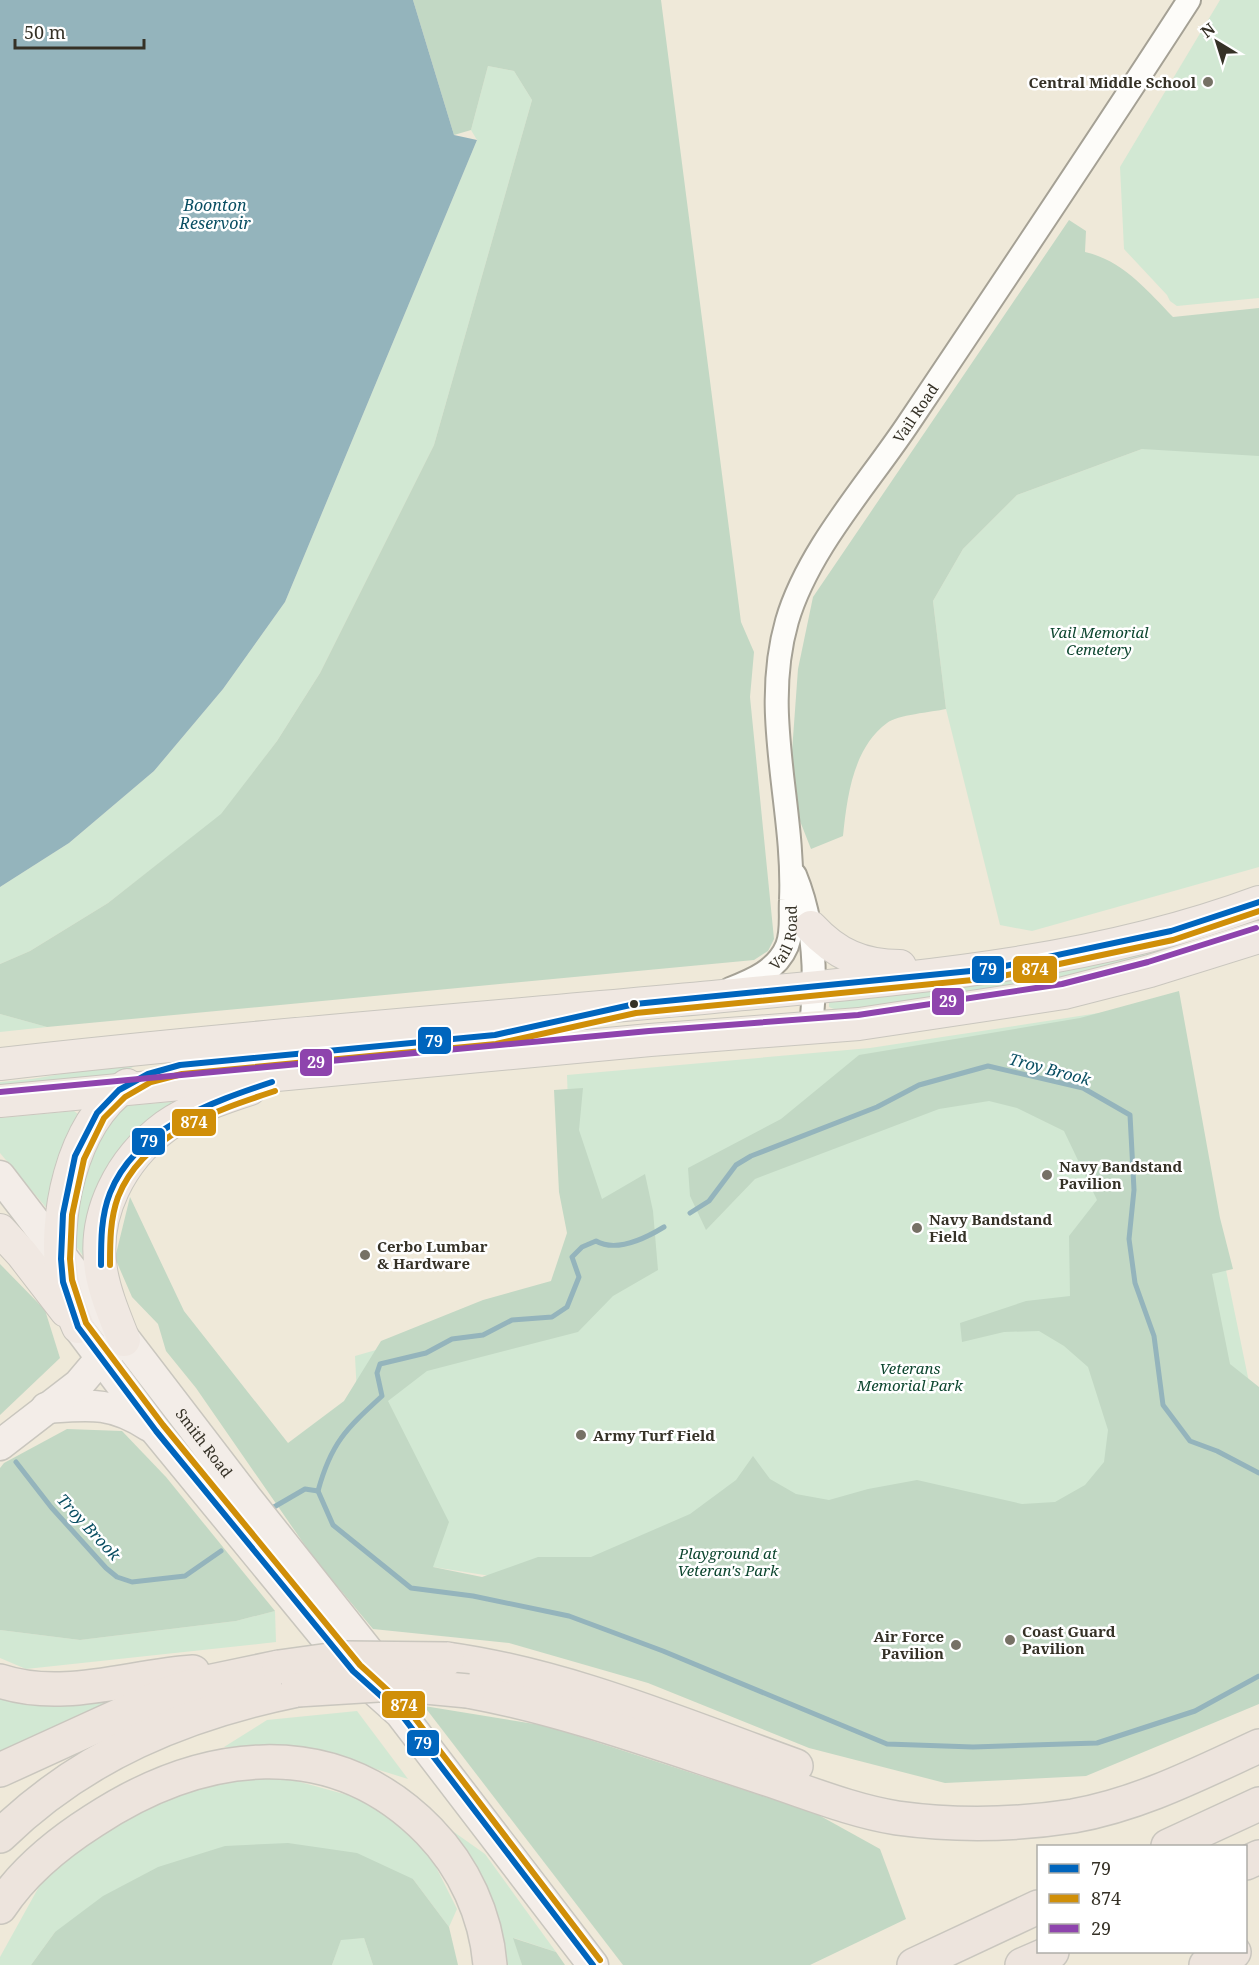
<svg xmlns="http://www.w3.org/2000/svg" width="1259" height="1965" font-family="'Noto Serif',serif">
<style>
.green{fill:#d2e8d3}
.forest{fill:#c2d8c4}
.water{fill:#94b4bc}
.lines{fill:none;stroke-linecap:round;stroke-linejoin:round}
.stream{stroke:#94b4bc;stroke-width:5}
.tertiary-casing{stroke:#a5a195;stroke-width:26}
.primary-casing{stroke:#c9c6be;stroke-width:33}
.trunk-casing{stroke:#c9c6be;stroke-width:34}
.motorway-casing{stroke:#c9c6be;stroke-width:36}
.tertiary{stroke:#fdfcf9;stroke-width:22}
.primary{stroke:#f3ede8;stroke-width:30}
.trunk{stroke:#f0e8e2;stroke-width:32}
.motorway{stroke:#ede4dd;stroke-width:33}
.motorway-bridge-casing{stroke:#c9c6be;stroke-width:36;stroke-linecap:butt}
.motorway-bridge{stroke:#ede4dd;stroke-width:33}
.bus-1-casing{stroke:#fff;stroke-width:10}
.bus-2-casing{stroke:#fff;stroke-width:10}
.bus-3-casing{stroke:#fff;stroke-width:10}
.bus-1{stroke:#0065bd;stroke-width:6}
.bus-2{stroke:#d08f08;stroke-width:6}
.bus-3{stroke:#8e44ad;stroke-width:6}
.poi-dot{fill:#767165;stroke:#fff;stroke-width:2}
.bus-dot{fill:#353126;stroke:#fff;stroke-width:2}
.labels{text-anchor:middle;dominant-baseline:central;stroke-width:5;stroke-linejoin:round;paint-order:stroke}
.poi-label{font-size:15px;font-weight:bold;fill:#353126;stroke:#fff;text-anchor:start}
.street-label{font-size:15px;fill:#353126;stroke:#fff}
.park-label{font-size:15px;font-style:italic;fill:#0d462f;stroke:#fff}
.water-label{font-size:16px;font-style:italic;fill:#094e62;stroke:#fff}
.line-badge{stroke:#fff;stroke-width:2}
.badge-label{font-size:16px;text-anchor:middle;font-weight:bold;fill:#fff}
</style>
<rect width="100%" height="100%" fill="#efe9d9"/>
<g class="green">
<polygon points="1220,0 1259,0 1259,298 1177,306 1170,301 1167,295 1124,249 1120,167"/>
<polygon points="488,66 514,71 532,100 434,445 320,673 277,741 221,815 108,903 30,951 0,964 0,887 69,843 154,771 223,689 285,602 477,140 471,130"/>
<polygon points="1259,393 1259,867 1032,931 1000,925 946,709 933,601 963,549 1017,495 1142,449"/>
<polygon points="1259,912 1259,925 1224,938 994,995 839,1011 829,1007 829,997"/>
<polygon points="1171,1002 1259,1431 1259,1664 580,1590 433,1567 357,1395 355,1356 551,1300 574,1270 567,1075 870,1048"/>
<polygon points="0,1014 47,1027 0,1032"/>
<polygon points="156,1058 138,1064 109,1081 0,1091 0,1082 32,1079"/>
<polygon points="171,1102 173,1106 83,1256 73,1242 77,1201 102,1130 125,1106"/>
<polygon points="74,1111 79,1115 49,1211 0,1153 0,1118"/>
<polygon points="275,1611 276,1642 26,1669 0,1658 0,1630 80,1640 236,1621"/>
<polygon points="0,1696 103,1700 105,1703 0,1755"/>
<polygon points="357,1711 408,1779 318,1751 224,1747 267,1720"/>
<polygon points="253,1769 362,1799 424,1843 457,1909 449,1927 413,1879 55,1932 31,1965 0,1965 0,1957 41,1883 118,1816"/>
<polygon points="444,1825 485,1854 556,1952 514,1938 522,1965 498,1965"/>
<polygon points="364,1938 373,1965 332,1965 341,1939"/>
</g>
<g class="forest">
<polygon points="413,0 661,0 741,622 754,652 750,697 774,939 768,951 754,960 47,1027 0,1014 0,964 30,951 108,903 221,814 277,741 320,673 434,445 532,100 514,71 488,66 471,130 454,135"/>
<path d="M1069 220 1086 231 1085 252C1122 260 1148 291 1173 317L1259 308V456L1142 449 1017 495 963 549 933 601 946 709C932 712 897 715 887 723 853 748 847 797 843 836L811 849 789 793 798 669 813 597Z"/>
<polygon points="1179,991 1220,1218 1233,1269 1212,1274 1230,1364 1259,1387 1259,1704 1086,1776 945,1783 809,1748 648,1683 509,1643 373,1629 313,1557 196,1388 166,1351 158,1324 132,1297 115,1258 130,1197 184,1311 288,1443 344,1401 381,1341 483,1300 551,1281 567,1233 559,1192 554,1090 583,1088 579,1130 602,1199 645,1174 653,1211 658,1270 613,1296 578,1332 427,1371 388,1401 449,1522 433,1567 482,1577 538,1557 591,1557 690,1514 736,1480 753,1456 770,1479 796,1494 829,1500 868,1489 917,1480 1022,1504 1055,1502 1085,1485 1104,1462 1108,1430 1088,1367 1064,1346 1039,1331 1004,1332 962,1342 960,1323 1026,1301 1070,1296 1069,1236 1097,1200 1064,1131 1017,1108 989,1101 939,1109 755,1179 706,1230 690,1196 688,1168 781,1119 859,1055 1080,1018"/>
<polygon points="0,1264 45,1310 60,1358 0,1415"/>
<polygon points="67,1429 122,1431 166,1477 275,1611 236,1621 80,1640 0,1630 0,1468 4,1463"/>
<polygon points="424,1706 547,1726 815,1813 880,1849 906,1919 810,1965 623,1965"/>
<polygon points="288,1843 357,1853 413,1879 449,1927 458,1965 373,1965 364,1938 341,1940 332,1965 31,1965 55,1932 103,1896 158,1867 225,1846"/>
<polygon points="513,1938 556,1952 565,1965 522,1965"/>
</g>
<polygon class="water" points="0,0 413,0 454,135 477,140 285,602 223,689 154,771 69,843 0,887"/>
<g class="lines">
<g class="stream">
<polyline points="690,1213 709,1201 736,1165 751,1156 877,1107 919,1085 988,1066 1083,1088 1130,1115 1134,1190 1129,1239 1135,1283 1154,1336 1163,1405 1190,1441 1217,1451 1259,1473"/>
<polyline points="16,1462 51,1507 106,1568 117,1577 132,1582 185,1576 221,1551"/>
<polyline points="318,1491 333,1525 411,1588 473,1596 569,1616 663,1651 887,1744 973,1747 1097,1743 1195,1711 1259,1676"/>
<path d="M274 1507 305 1489 318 1491C331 1443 346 1429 382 1396L377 1373 380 1364 426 1353 452 1339 483 1335 512 1320 552 1317 567 1307 579 1277 572 1257 582 1247 596 1241C617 1253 646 1238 664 1227"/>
</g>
<defs>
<g id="tertiary">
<path d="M795 875C815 924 817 975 811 1027"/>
<path id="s1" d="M730 989C753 980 777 970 787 946 793 931 790 915 791 900 795 806 760 715 787 621 808 549 869 483 910 421 1004 281 1098 141 1189 0"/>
</g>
<g id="primary">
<path id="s2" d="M0 1176 246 1497 376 1661 382 1675"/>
<polyline points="78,1327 156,1431 353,1671 400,1713 593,1965"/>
<path d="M46 1408C88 1405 111 1401 149 1426"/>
<polyline points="0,1445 79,1384 101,1358 117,1345"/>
</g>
<g id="trunk">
<path d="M811 927C836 954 862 966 900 966"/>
<path d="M0 1064C237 1037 475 1019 713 997 897 979 1084 967 1259 902"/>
<polyline points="0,1101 650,1040 859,1024 1064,993 1150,971 1259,937"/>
<polyline points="0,1230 22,1254 66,1311"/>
<path d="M78 1327C72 1313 66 1299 63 1283 52 1220 71 1122 127 1085"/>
<path d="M124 1340C115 1317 105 1294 101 1270 92 1214 121 1159 166 1126 190 1109 222 1098 250 1089"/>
</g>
<g id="motorway">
<path d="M447 1659C568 1676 682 1725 796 1766"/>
<path d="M0 1681C63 1702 130 1676 193 1672"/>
<path d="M468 1691C570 1710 668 1747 767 1779 809 1793 853 1811 897 1818 955 1826 1015 1825 1073 1816 1140 1804 1198 1774 1259 1746"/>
<polyline points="0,1770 162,1696 198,1684 279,1667"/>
<path d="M0 1836C83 1755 184 1713 297 1690"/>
<polyline points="1168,1846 1259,1804"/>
<polyline points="1246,1863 1259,1857"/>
<path d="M0 1907C23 1872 57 1844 93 1821 201 1750 331 1731 429 1831 464 1867 486 1915 490 1965"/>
<polyline points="914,1965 1038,1907"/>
<polyline points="1022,1965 1052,1952"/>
<polyline points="1206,1965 1234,1952"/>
</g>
</defs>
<use href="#tertiary" class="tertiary-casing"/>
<use href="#primary" class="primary-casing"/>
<use href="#trunk" class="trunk-casing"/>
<use href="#motorway" class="motorway-casing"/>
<use href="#tertiary" class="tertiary"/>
<use href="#primary" class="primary"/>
<use href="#trunk" class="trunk"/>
<use href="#motorway" class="motorway"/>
<defs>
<g id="motorway-bridge">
<polyline points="279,1667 344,1658 447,1659"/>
<polyline points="297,1690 394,1684 468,1691"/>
</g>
</defs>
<use href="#motorway-bridge" class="motorway-bridge-casing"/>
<use href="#motorway-bridge" class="motorway-bridge"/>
<defs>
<g id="bus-1">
<path d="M101 1265C101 1240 101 1216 110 1193 136 1128 212 1102 272 1082"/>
<polyline points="593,1965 400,1713 353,1671 156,1431 78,1327 63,1282 61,1259 63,1214 75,1156 97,1113 119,1090 148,1074 180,1065 495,1035 635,1004 991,969 1171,931 1259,902"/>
</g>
<g id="bus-2">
<path d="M110 1265C110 1242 110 1219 118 1197 143 1134 217 1110 275 1091"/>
<polyline points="600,1960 407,1708 360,1665 163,1425 86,1323 72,1280 70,1259 72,1215 84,1159 104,1118 125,1097 151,1082 182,1074 496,1044 636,1013 993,978 1173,940 1259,911"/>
</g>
<polyline id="bus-3" points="0,1092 649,1031 858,1015 1062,984 1148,962 1256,928"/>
</defs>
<use href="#bus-1" class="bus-1-casing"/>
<use href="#bus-2" class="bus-2-casing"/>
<use href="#bus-3" class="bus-3-casing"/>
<use href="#bus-1" class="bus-1"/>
<use href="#bus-2" class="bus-2"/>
<use href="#bus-3" class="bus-3"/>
</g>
<g class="poi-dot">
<circle cx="1208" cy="82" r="6"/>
<circle cx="1047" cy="1175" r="6"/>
<circle cx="917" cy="1228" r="6"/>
<circle cx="365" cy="1255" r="6"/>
<circle cx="581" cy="1435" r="6"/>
<circle cx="1010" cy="1640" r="6"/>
<circle cx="956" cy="1645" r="6"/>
</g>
<circle class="bus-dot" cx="634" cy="1004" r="5"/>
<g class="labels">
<g class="poi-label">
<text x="1196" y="82" text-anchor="end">Central Middle School</text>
<text x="1059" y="1166">Navy Bandstand<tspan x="1059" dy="17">Pavilion</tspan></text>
<text x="929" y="1219">Navy Bandstand<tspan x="929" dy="17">Field</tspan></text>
<text x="377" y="1246">Cerbo Lumbar<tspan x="377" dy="17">&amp; Hardware</tspan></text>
<text x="593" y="1435">Army Turf Field</text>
<text x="1022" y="1631">Coast Guard<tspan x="1022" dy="17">Pavilion</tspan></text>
<text x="944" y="1636" text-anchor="end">Air Force<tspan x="944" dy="17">Pavilion</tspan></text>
</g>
<g class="street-label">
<text stroke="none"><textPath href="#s1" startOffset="646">Vail Road</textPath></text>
<text stroke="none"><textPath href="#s1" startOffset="81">Vail Road</textPath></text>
<text stroke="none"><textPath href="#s2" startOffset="336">Smith Road</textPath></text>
</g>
<g class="park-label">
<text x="1099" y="632">Vail Memorial<tspan x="1099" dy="17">Cemetery</tspan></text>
<text x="910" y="1368">Veterans<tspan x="910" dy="17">Memorial Park</tspan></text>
<text x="728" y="1553">Playground at<tspan x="728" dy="17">Veteran's Park</tspan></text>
</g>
<g class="water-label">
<text x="215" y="205">Boonton<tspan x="215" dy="18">Reservoir</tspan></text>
<text transform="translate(1050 1069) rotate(15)">Troy Brook</text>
<text transform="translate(89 1527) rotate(47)">Troy Brook</text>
</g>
</g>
<g class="line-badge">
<rect x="1012" y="955" width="46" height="29" rx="6" fill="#d08f08"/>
<rect x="971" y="955" width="34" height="29" rx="6" fill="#0065bd"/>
<rect x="931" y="987" width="34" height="29" rx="6" fill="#8e44ad"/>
<rect x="417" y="1026" width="35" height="29" rx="6" fill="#0065bd"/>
<rect x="299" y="1048" width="34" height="29" rx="6" fill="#8e44ad"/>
<rect x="171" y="1108" width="46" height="29" rx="6" fill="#d08f08"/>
<rect x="131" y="1127" width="35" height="29" rx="6" fill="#0065bd"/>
<rect x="381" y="1690" width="45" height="29" rx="6" fill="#d08f08"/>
<rect x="406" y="1729" width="34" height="28" rx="6" fill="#0065bd"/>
</g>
<g class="badge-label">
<text x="1035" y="975">874</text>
<text x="988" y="975">79</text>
<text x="948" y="1007">29</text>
<text x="434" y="1047">79</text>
<text x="316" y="1068">29</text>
<text x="194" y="1128">874</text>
<text x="149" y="1147">79</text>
<text x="404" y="1711">874</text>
<text x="423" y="1749">79</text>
</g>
<rect x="1037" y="1845" width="210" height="108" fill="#ffffff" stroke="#aeada8" stroke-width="1.5"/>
<rect x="1049" y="1864" width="30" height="9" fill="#0065bd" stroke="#aeada8" stroke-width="1.5"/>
<text x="1091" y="1875" font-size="18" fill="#353126">79</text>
<rect x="1049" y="1894" width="30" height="9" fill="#d08f08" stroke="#aeada8" stroke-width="1.5"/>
<text x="1091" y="1905" font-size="18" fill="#353126">874</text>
<rect x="1049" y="1924" width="30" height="9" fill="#8e44ad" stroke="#aeada8" stroke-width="1.5"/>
<text x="1091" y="1935" font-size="18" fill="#353126">29</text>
<g transform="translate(1217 42) rotate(322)" stroke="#ffffff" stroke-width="4.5" paint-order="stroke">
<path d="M0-4.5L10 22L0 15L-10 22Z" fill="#353126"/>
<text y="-9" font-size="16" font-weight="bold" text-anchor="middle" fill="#353126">N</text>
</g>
<path d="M15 39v9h129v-9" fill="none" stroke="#353126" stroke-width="3"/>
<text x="24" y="39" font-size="18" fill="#353126" stroke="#ffffff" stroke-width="4.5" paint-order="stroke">50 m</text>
</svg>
